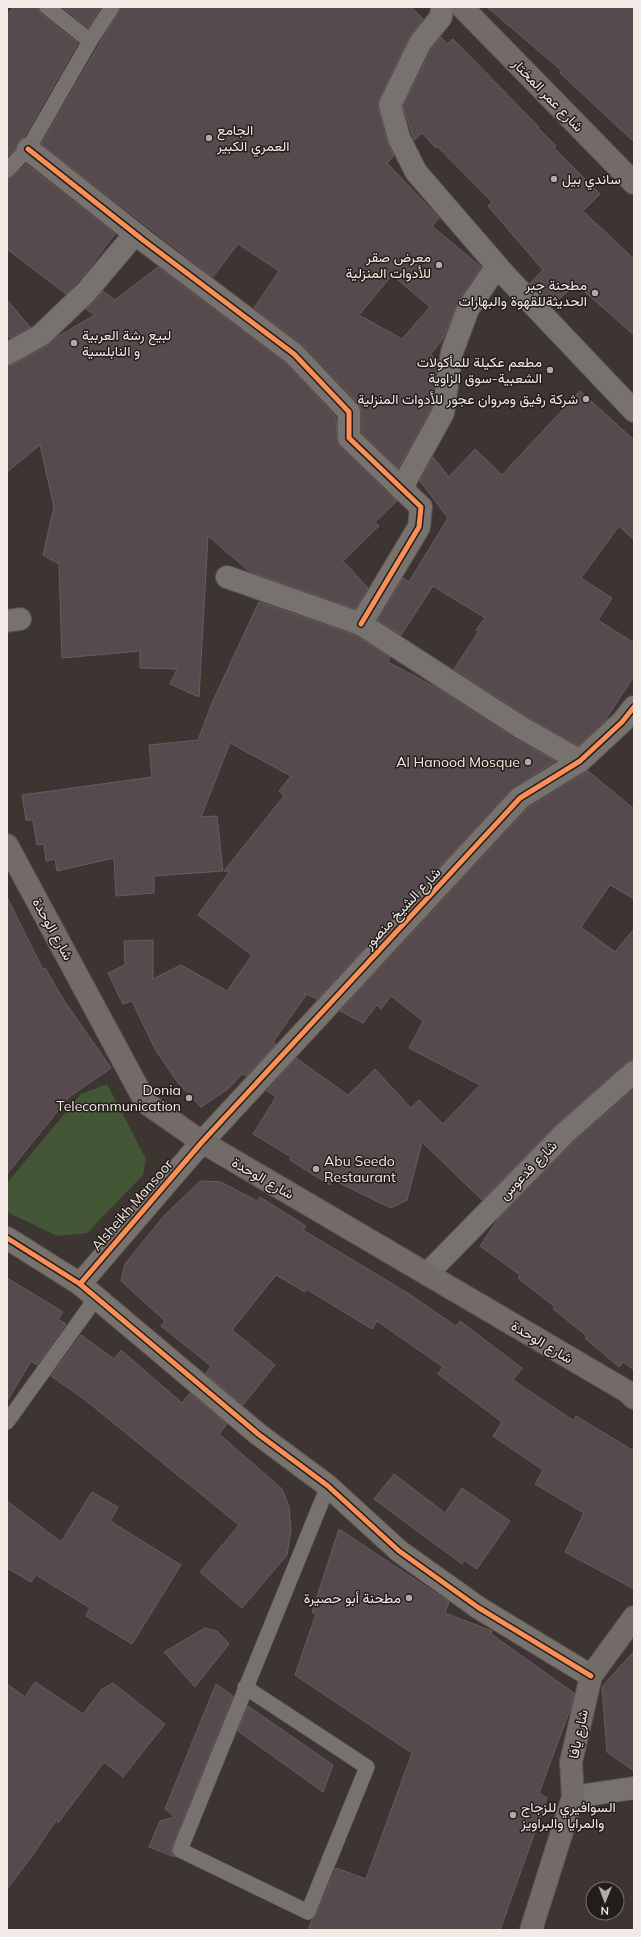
<svg xmlns="http://www.w3.org/2000/svg" width="641" height="1937" font-family="Mulish,Vazirmatn,sans-serif">
<style>
.green{fill:#435737}
.building{fill:#564a4e;stroke:#655e5f;fill-rule:evenodd}
.lines{fill:none;stroke-linecap:round;stroke-linejoin:round}
.lane-casing{stroke:#59524f;stroke-width:16}
.street-casing{stroke:#59524f;stroke-width:24}
.secondary-casing{stroke:#59524f;stroke-width:24}
.lane{stroke:#78726f;stroke-width:15}
.street{stroke:#78726f;stroke-width:22}
.secondary{stroke:#736b68;stroke-width:22}
.cycleway-casing{stroke:#231d1a;stroke-width:8}
.cycleway{stroke:#f78f57;stroke-width:5}
.poi-dot{fill:#b3aaa6;stroke:#231d1a;stroke-width:1.5}
.labels{text-anchor:middle;dominant-baseline:central;stroke-width:3;stroke-linejoin:round;paint-order:stroke}
.street-label{font-size:14px;fill:#f3e9e5;stroke:#231d1a}
.poi-label{font-size:14px;fill:#f3e9e5;stroke:#231d1a;text-anchor:end}
</style>
<rect width="100%" height="100%" fill="#3c3532"/>
<polygon class="green" points="107,1084 146,1159 143,1175 87,1233 57,1236 7,1212 7,1183 81,1094"/>
<g class="building">
<polygon points="13,7 38,7 41,14 78,43 24,137 18,141 16,149 7,157 7,16"/>
<polygon points="62,7 101,7 88,28"/>
<path d="M121 7H411L423 19 409 37 379 100 378 108 387 141 394 156 387 163 439 218 432 226 481 267 458 302 443 339 430 355 438 360 431 409 398 468 362 433V412L358 403 303 345 254 308 279 271 238 244 213 277 41 144ZM392 275 430 307 402 339 359 315Z"/>
<polygon points="487,7 634,7 634,142 560,73 562,71"/>
<polygon points="441,37 447,44 453,39 539,127 538,128 556,146 554,148 600,194 583,211 634,259 634,335 576,284 551,306 530,283 543,270 488,206 492,202 437,146 436,148 422,133 414,140 403,106 431,50"/>
<polygon points="26,164 115,234 83,276 66,294 7,249 7,179 13,176"/>
<polygon points="158,267 286,363 336,417 337,438 340,447 397,501 375,522 379,526 343,561 368,588 356,609 250,572 208,536 199,697 170,684 177,669 140,668 140,651 62,658 59,564 43,555 54,507 40,445 7,472 7,366 13,365 47,346 57,337 95,315 86,309 103,291 115,300"/>
<polygon points="7,300 30,327 10,338 7,334"/>
<polygon points="580,391 634,440 634,540 619,526 581,578 612,598 598,620 634,643 634,676 604,722 578,746 528,717 454,669 479,631 476,630 485,618 433,586 401,635 378,620 403,578 409,582 448,518 420,481 433,457 449,477 475,449 502,475"/>
<polygon points="259,602 355,635 390,657 388,662 437,688 515,739 555,761 511,790 317,999 304,993 306,995 273,1042 276,1044 246,1076 242,1074 228,1089 201,1107 179,1084 156,1051 132,1001 123,1004 108,973 125,965 124,941 153,940 153,979 181,965 227,991 252,955 198,915 230,871 224,871 284,796 279,791 291,776 230,743 201,817 217,816 223,871 154,876 154,893 116,896 114,858 57,871 55,859 46,861 44,844 37,845 33,820 26,820 22,795 152,777 149,745 198,740 212,703"/>
<polygon points="588,771 634,809 634,899 610,885 581,927 615,952 634,929 634,1060 626,1063 557,1124 482,1200 422,1142 407,1200 391,1208 333,1180 330,1185 290,1160 291,1157 253,1134 276,1097 267,1091 296,1058 348,1095 375,1069 411,1108 419,1100 443,1124 480,1085 409,1048 423,1021 391,996 381,1009 377,1005 363,1023 340,1011 528,808"/>
<polygon points="7,897 43,970 45,968 63,999 111,1068 69,1097 7,1174"/>
<polygon points="634,1089 634,1370 623,1362 619,1367 585,1338 587,1336 553,1309 555,1307 518,1278 520,1275 480,1246 499,1218 574,1142"/>
<polygon points="200,1181 221,1182 257,1201 260,1197 306,1226 303,1230 409,1294 456,1326 460,1321 522,1368 513,1380 574,1421 576,1416 634,1451 634,1589 565,1552 584,1513 535,1484 543,1470 493,1436 502,1422 438,1374 443,1367 377,1321 372,1329 306,1289 305,1292 276,1275 232,1330 275,1365 243,1405 206,1374 211,1366 161,1326 165,1321 121,1281 125,1264 164,1216"/>
<polygon points="7,1278 63,1312 58,1319 66,1324 37,1365 31,1361 7,1401"/>
<polygon points="81,1335 114,1359 121,1350 182,1403 190,1393 227,1424 219,1434 282,1489 289,1507 291,1530 287,1555 242,1608 200,1572 239,1525 84,1399 51,1376"/>
<polygon points="394,1474 445,1513 462,1488 510,1521 477,1569 464,1560 462,1564 374,1499"/>
<polygon points="92,1492 118,1507 110,1521 181,1565 132,1644 86,1616 90,1608 36,1575 31,1582 7,1568 7,1501 61,1542"/>
<polygon points="339,1529 449,1602 445,1613 492,1631 491,1634 574,1693 571,1707 539,1793 547,1798 500,1930 308,1930 312,1920 316,1915 336,1868 366,1879 412,1753 295,1675 316,1614 312,1612"/>
<polygon points="205,1628 217,1631 229,1644 195,1687 164,1652"/>
<polygon points="634,1651 634,1771 607,1752 602,1687"/>
<polygon points="35,1682 83,1714 102,1689 113,1683 165,1724 123,1777 104,1762 58,1823 57,1819 32,1856 7,1889 7,1684 25,1697"/>
<polygon points="216,1684 233,1696 172,1847 171,1851 175,1857 149,1847 160,1821 175,1817 165,1809"/>
<polygon points="248,1706 333,1765 323,1792 238,1731"/>
</g>
<g class="lines">
<defs>
<g id="lane">
<polyline points="47,7 90,41"/>
<polyline points="7,170 28,149 90,41 112,7"/>
<polyline points="7,1422 96,1298"/>
<polyline points="245,1687 367,1767 308,1912 180,1850 328,1486"/>
</g>
<g id="street">
<polyline points="442,7 441,17 420,43 390,105 399,138 416,172 505,275 634,411"/>
<polyline points="28,149 143,240 294,354 349,412 349,438 421,507 419,527 361,624"/>
<polyline points="7,354 41,335 86,292 135,234"/>
<polyline points="401,489 443,413 452,352 468,309 497,266"/>
<polyline points="227,577 361,624 522,728 580,761"/>
<polyline points="7,621 20,619"/>
<polyline points="7,1238 80,1284 258,1434 328,1486 399,1551 479,1608 591,1676"/>
<polyline points="427,1274 565,1133 634,1072"/>
<polyline points="80,1284 202,1142 520,798 580,761 622,722 634,707"/>
<polyline points="573,1797 634,1788"/>
</g>
<g id="secondary">
<polyline points="462,7 634,183"/>
<polyline points="7,845 146,1103 202,1142 628,1392 634,1398"/>
<polyline points="531,1930 573,1797 571,1762 591,1676 634,1617"/>
</g>
</defs>
<use href="#lane" class="lane-casing"/>
<use href="#street" class="street-casing"/>
<use href="#secondary" class="secondary-casing"/>
<use href="#lane" class="lane"/>
<use href="#street" class="street"/>
<use href="#secondary" class="secondary"/>
<defs>
<g id="cycleway">
<polyline points="28,149 143,240 294,354 349,412 349,438 421,507 419,527 361,624"/>
<polyline points="7,1238 80,1284 258,1434 328,1486 399,1551 479,1608 591,1676"/>
<polyline points="80,1284 202,1142 520,798 580,761 622,722 634,707"/>
</g>
</defs>
<use href="#cycleway" class="cycleway-casing"/>
<use href="#cycleway" class="cycleway"/>
</g>
<g class="poi-dot">
<circle cx="209" cy="138" r="4"/>
<circle cx="554" cy="179" r="4"/>
<circle cx="439" cy="265" r="4"/>
<circle cx="595" cy="293" r="4"/>
<circle cx="74" cy="343" r="4"/>
<circle cx="550" cy="370" r="4"/>
<circle cx="586" cy="399" r="4"/>
<circle cx="528" cy="762" r="4"/>
<circle cx="189" cy="1098" r="4"/>
<circle cx="316" cy="1169" r="4"/>
<circle cx="409" cy="1598" r="4"/>
<circle cx="513" cy="1815" r="4"/>
</g>
<g class="labels">
<g class="street-label">
<text transform="translate(548 95) rotate(46)">شارع عمر المختار</text>
<text transform="translate(402 908) rotate(-47)">شارع الشيخ منصور</text>
<text transform="translate(53 929) rotate(61)">شارع الوحدة</text>
<text transform="translate(528 1170) rotate(-46)">شارع فدعوس</text>
<text transform="translate(263 1178) rotate(30)">شارع الوحدة</text>
<text transform="translate(132 1205) rotate(-49)">Alsheikh Mansoor</text>
<text transform="translate(542 1342) rotate(31)">شارع الوحدة</text>
<text transform="translate(578 1734) rotate(-78)">شارع يافا</text>
</g>
<g class="poi-label">
<text x="217" y="130" text-anchor="start">الجامع<tspan x="217" dy="16">العمري الكبير</tspan></text>
<text x="562" y="179" text-anchor="start">ساندي بيل</text>
<text x="431" y="257">معرض صقر<tspan x="431" dy="16">للأدوات المنزلية</tspan></text>
<text x="587" y="285">مطحنة جبر<tspan x="587" dy="16">الحديثةللقهوة والبهارات</tspan></text>
<text x="82" y="335" text-anchor="start">لبيع رشة العربية<tspan x="82" dy="16">و النابلسية</tspan></text>
<text x="542" y="362">مطعم عكيلة للمأكولات<tspan x="542" dy="16">الشعبية-سوق الزاوية</tspan></text>
<text x="578" y="399">شركة رفيق ومروان عجور للأدوات المنزلية</text>
<text x="520" y="762">Al Hanood Mosque</text>
<text x="181" y="1090">Donia<tspan x="181" dy="16">Telecommunication</tspan></text>
<text x="324" y="1161" text-anchor="start">Abu Seedo<tspan x="324" dy="16">Restaurant</tspan></text>
<text x="401" y="1598">مطحنة أبو حصيرة</text>
<text x="521" y="1807" text-anchor="start">السوافيري للزجاج<tspan x="521" dy="16">والمرايا والبراويز</tspan></text>
</g>
</g>
<rect width="641" height="1937" fill="none" stroke="#f3e9e5" stroke-width="16"/>
<g transform="translate(605 1901) rotate(181)"><circle r="19" fill="#231d1a" stroke="#766f6b"/>
<path d="M0-3L7 15L0 10L-7 15Z" fill="#b3aaa6"/>
<text y="-6" font-size="11" font-weight="bold" text-anchor="middle" fill="#f3e9e5">N</text>
</g>
</svg>
